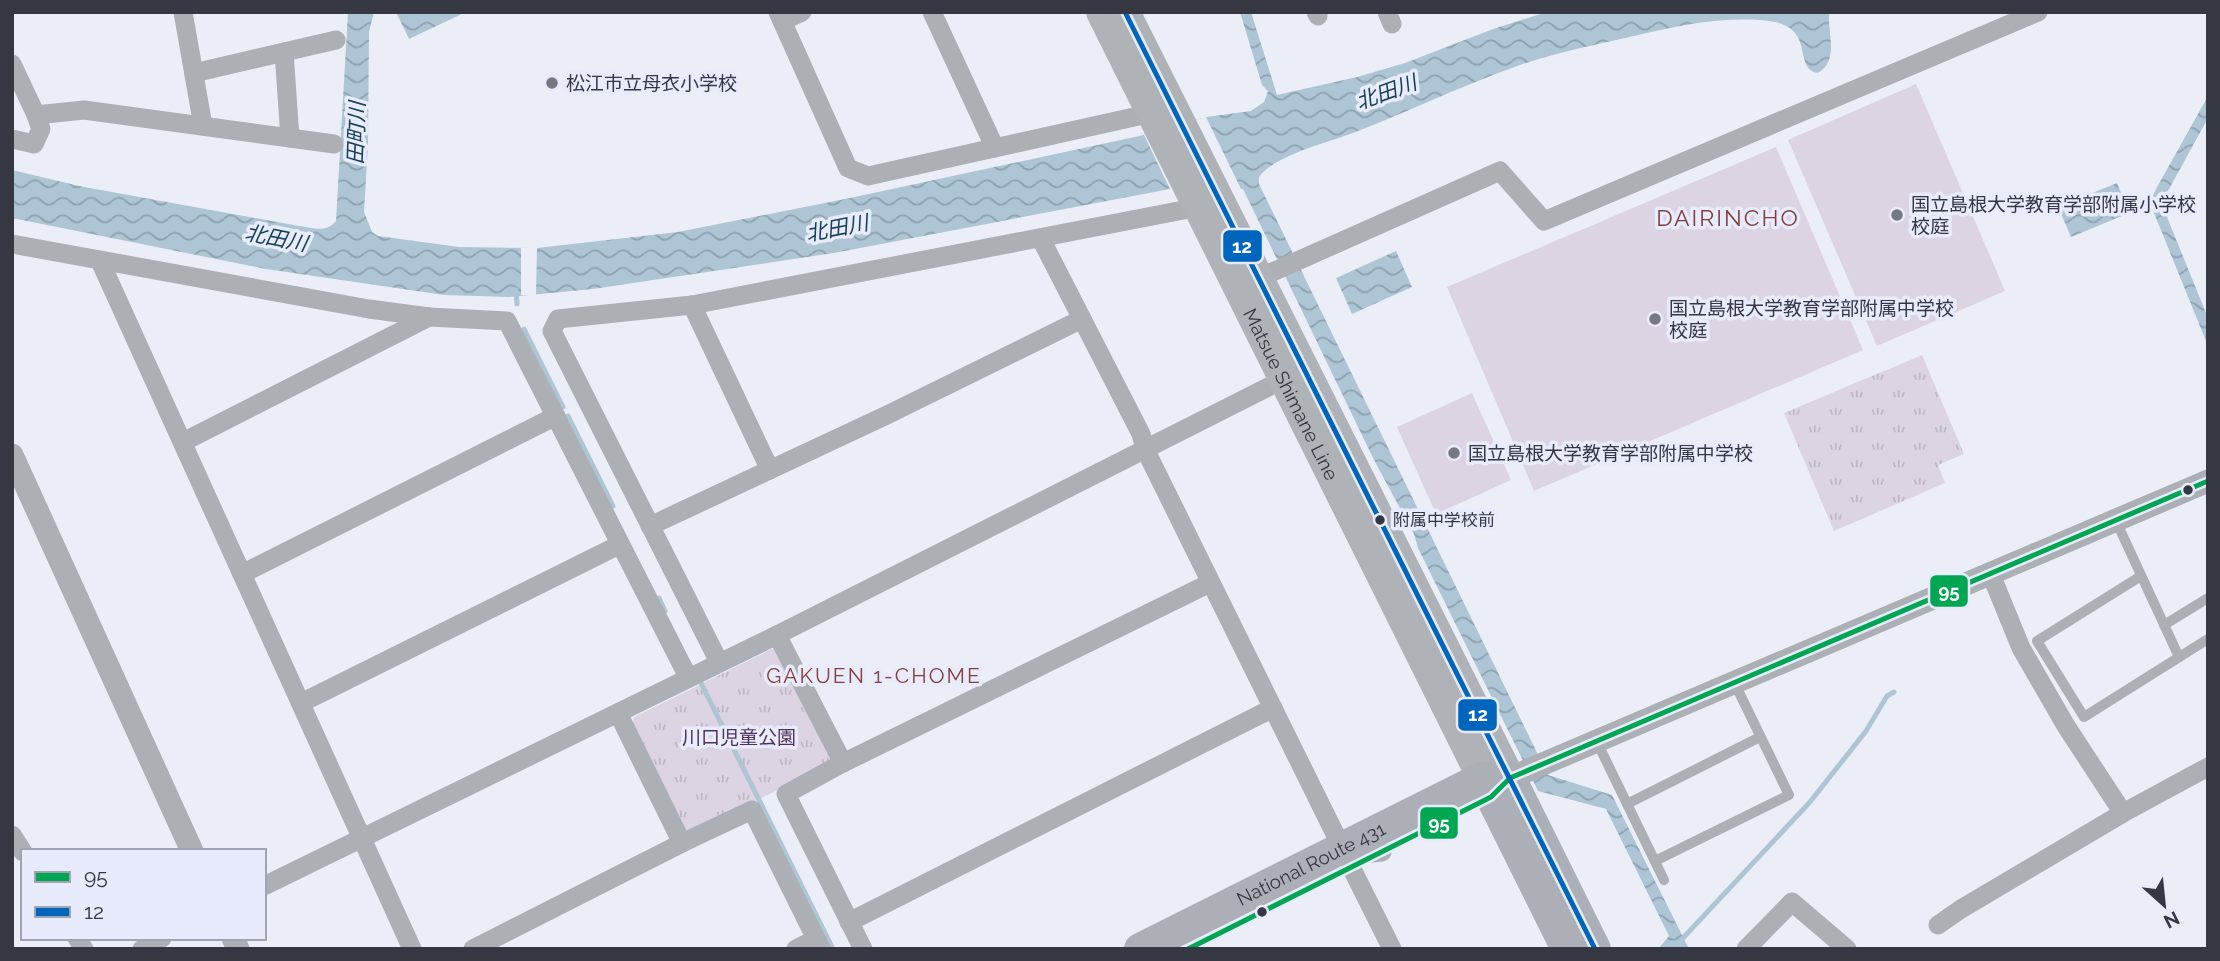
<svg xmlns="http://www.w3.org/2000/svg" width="2220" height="961" font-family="Raleway,'Noto Sans JP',sans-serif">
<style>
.grass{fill:#dcd4e3}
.park{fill:url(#park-tufts)}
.water{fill:url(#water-waves)}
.pier{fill:#eceef7}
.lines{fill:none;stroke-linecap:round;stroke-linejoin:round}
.stream{stroke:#adc5d5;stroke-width:5}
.service{stroke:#acafb3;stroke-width:10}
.minor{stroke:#acafb3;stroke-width:19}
.tertiary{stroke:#acafb3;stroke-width:23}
.primary{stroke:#afb2b7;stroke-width:30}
.trunk{stroke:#acb0b6;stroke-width:32}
.bus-1-casing{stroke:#e7ebfc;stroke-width:10}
.bus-2-casing{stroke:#e7ebfc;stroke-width:10}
.bus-1{stroke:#00a651;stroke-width:5}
.bus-2{stroke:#0065bd;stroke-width:5}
.poi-dot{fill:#757781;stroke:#e7ebfc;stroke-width:2.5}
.bus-dot{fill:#353742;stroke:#e7ebfc;stroke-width:2.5}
.labels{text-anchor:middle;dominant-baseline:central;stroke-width:7;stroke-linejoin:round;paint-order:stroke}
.bus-label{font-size:17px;fill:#353742;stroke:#e7ebfc;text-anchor:start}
.poi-label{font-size:19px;fill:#353742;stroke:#e7ebfc;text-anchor:start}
.street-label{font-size:19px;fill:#353742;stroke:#e7ebfc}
.park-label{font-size:19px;fill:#513158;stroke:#e7ebfc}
.water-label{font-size:21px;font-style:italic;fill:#154157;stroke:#e7ebfc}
.neighbourhood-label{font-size:21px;letter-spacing:2px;fill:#863e39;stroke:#e7ebfc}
.quarter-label{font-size:23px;letter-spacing:2px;fill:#863e39;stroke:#e7ebfc}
.line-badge{stroke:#e7ebfc;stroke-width:2.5}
.badge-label{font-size:19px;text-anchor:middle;font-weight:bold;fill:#fff}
</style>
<defs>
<pattern id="park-tufts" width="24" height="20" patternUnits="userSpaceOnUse" patternTransform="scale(1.75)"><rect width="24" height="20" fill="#dcd4e3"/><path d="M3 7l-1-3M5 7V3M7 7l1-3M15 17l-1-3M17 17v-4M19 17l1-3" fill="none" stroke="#bdb7c4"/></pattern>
<pattern id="water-waves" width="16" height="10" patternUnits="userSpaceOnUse" patternTransform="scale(1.75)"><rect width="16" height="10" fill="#adc5d5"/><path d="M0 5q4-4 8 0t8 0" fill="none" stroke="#8ea1ae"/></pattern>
</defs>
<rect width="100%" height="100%" fill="#eceef7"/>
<g class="grass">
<polygon points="1916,84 2005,291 1877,346 1788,140"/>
<polygon points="1776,147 1863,350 1534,491 1447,287"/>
<polygon points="1472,393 1511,480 1436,514 1397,427"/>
</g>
<g class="park">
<polygon points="1922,355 1964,454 1938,465 1945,483 1834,531 1784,413"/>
<polygon points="772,649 776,650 831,756 831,764 690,833 684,830 633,724 634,717"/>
</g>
<g class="water">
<path d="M348 12H374L369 32 368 144 364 212 372 232 378 236 459 247 537 248 678 232 850 198 1144 135 1206 117 1251 111 1264 102 1268 91 1262 85 1240 12H1251L1277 95 1357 77 1405 63 1493 29 1547 12H1832L1829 15C1828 35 1839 60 1818 73 1792 69 1817 27 1769 21 1724 16 1682 25 1638 35 1599 44 1558 52 1520 65 1465 84 1412 110 1358 131 1331 142 1276 154 1259 177V184L1548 775 1612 795 1688 947 1686 949H1658L1669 936 1606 809 1538 791 1418 548 1414 534 1374 460 1243 189H1170L834 253 593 289 509 297 444 295 266 269 12 218V170L79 186 299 226C313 228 326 233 336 221Z"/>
<polygon points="396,12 466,12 409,39"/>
<polygon points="2208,96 2208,118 2168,191 2163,207 2208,318 2208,346 2152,208 2152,198 2156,189"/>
<polygon points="2117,183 2129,213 2071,237 2058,207"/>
<polygon points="1396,251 1412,287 1352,314 1336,278"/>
</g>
<g class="pier">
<polygon points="1206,117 1241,189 1170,189 1144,135"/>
<polygon points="521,248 537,248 536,295 521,295"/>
</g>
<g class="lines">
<g class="stream">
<polyline points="516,290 517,304"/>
<polyline points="524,329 563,407"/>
<polyline points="568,416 613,506"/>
<polyline points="659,598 665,611"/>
<polyline points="699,679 833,949"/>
<polyline points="1683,938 1810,802 1866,731 1887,696 1894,692"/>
</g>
<g class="service">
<polyline points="2116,521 2179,657"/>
<polyline points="2141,576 2037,641 2084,717 2208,639"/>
<polyline points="2164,625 2208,598"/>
<polyline points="1596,740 1664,880"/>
<polyline points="1627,804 1760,737"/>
<polyline points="1655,861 1789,795 1734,682"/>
</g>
<g class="minor">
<polyline points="183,12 203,126"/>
<polyline points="778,12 848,168 868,176 1152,113"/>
<polyline points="932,12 995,148"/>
<polyline points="1316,12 1318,16"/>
<polyline points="1387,12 1392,24"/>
<polyline points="782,21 802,12"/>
<polyline points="284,52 290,138"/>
<polyline points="12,64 36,115 84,110 334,144"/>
<polyline points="194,73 336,40"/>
<polyline points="12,139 34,144 41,129 36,115"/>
<polyline points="1041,239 1141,434 1145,449 1342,848 1353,855 1382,852"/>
<polyline points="12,244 369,309 429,317"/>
<polyline points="100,261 412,949"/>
<polyline points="1259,278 1500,171 1544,221 2038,12"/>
<polyline points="692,305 770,470"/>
<polyline points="183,442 429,317 507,321 688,677"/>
<polyline points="650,526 887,415 1082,319"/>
<polyline points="242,574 556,416"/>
<polyline points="777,635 843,763"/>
<polyline points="719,662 552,331 558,319 692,305 1199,207"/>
<polyline points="301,703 619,545"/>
<polyline points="618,713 682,843"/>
<polyline points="2123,813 2208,767"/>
<polyline points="12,835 23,852"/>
<polyline points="1351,867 1392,949"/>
<polyline points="264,886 777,635 1284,379"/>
<polyline points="849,922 1273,708"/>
<polyline points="1938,925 1961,909 2123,813 2066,726 2021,648 1990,572"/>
<polyline points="77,938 84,949"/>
<polyline points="142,949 162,938"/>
<polyline points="473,949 682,843 752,810 821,949"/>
<polyline points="796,949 816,939"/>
<polyline points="863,949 786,794 843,763 1210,583"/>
<polyline points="1746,949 1792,902 1847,949"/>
</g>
<g class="tertiary">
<polyline points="12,455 192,851"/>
<polyline points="1510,778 2208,481"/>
<polyline points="233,938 238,949"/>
</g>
<g class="primary">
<path id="s1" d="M1101 12 1482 778"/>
<polyline points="1125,12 1510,778"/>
</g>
<g class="trunk">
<polyline points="1482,778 1567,949"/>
<polyline points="1510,778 1595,949"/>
<path id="s2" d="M1140 949 1482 778H1510"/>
</g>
<defs>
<polyline id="bus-1" points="1188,949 1491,797 1510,778 2208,481"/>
<polyline id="bus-2" points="1125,12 1595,949"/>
</defs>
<use href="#bus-1" class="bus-1-casing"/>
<use href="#bus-2" class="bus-2-casing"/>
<use href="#bus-1" class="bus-1"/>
<use href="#bus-2" class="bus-2"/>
</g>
<g class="poi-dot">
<circle cx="552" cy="83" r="7"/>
<circle cx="1897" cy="215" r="7"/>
<circle cx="1655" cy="319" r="7"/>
<circle cx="1454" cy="453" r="7"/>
</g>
<g class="bus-dot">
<circle cx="2188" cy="490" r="6"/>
<circle cx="1380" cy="520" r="6"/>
<circle cx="1262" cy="912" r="6"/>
</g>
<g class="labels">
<g class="bus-label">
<text x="1393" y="520">附属中学校前</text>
</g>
<g class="poi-label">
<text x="566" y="83">松江市立母衣小学校</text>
<text x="1911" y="204">国立島根大学教育学部附属小学校<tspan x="1911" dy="22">校庭</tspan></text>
<text x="1669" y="308">国立島根大学教育学部附属中学校<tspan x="1669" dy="22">校庭</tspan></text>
<text x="1468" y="453">国立島根大学教育学部附属中学校</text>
</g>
<g class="street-label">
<text stroke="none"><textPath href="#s1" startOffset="427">Matsue Shimane Line</textPath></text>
<text stroke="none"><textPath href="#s2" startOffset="191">National Route 431</textPath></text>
</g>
<g class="park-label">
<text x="739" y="737">川口児童公園</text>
</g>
<g class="water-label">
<text transform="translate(1386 92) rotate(-20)">北田川</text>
<text transform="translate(356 133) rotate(-88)">田町川</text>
<text transform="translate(837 228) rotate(-11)">北田川</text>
<text transform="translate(276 238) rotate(11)">北田川</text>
</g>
<g class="neighbourhood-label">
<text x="874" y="675">GAKUEN 1-CHOME</text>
</g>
<g class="quarter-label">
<text x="1728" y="217">DAIRINCHO</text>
</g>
</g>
<g class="line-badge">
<rect x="1222" y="229" width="41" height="34" rx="7" fill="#0065bd"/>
<rect x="1929" y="574" width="40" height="34" rx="7" fill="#00a651"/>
<rect x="1457" y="698" width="41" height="34" rx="7" fill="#0065bd"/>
<rect x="1419" y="806" width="40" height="34" rx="7" fill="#00a651"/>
</g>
<g class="badge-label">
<text x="1242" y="253">12</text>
<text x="1949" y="598">95</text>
<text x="1478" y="721">12</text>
<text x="1439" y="830">95</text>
</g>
<rect width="2220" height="961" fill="none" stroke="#353742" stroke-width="28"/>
<rect x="21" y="849" width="245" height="91" fill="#e7ebfc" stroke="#a0a3b2" stroke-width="2"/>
<rect x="35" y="872" width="35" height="10" fill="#00a651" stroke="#a0a3b2" stroke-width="2"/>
<text x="84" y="884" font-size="21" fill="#353742">95</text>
<rect x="35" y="907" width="35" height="10" fill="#0065bd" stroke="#a0a3b2" stroke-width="2"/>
<text x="84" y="919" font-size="21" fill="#353742">12</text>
<g transform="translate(2164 905) rotate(153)" stroke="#e7ebfc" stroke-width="5" paint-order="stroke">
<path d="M0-5L12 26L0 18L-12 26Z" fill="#353742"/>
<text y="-10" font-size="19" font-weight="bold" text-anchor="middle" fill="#353742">N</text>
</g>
</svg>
